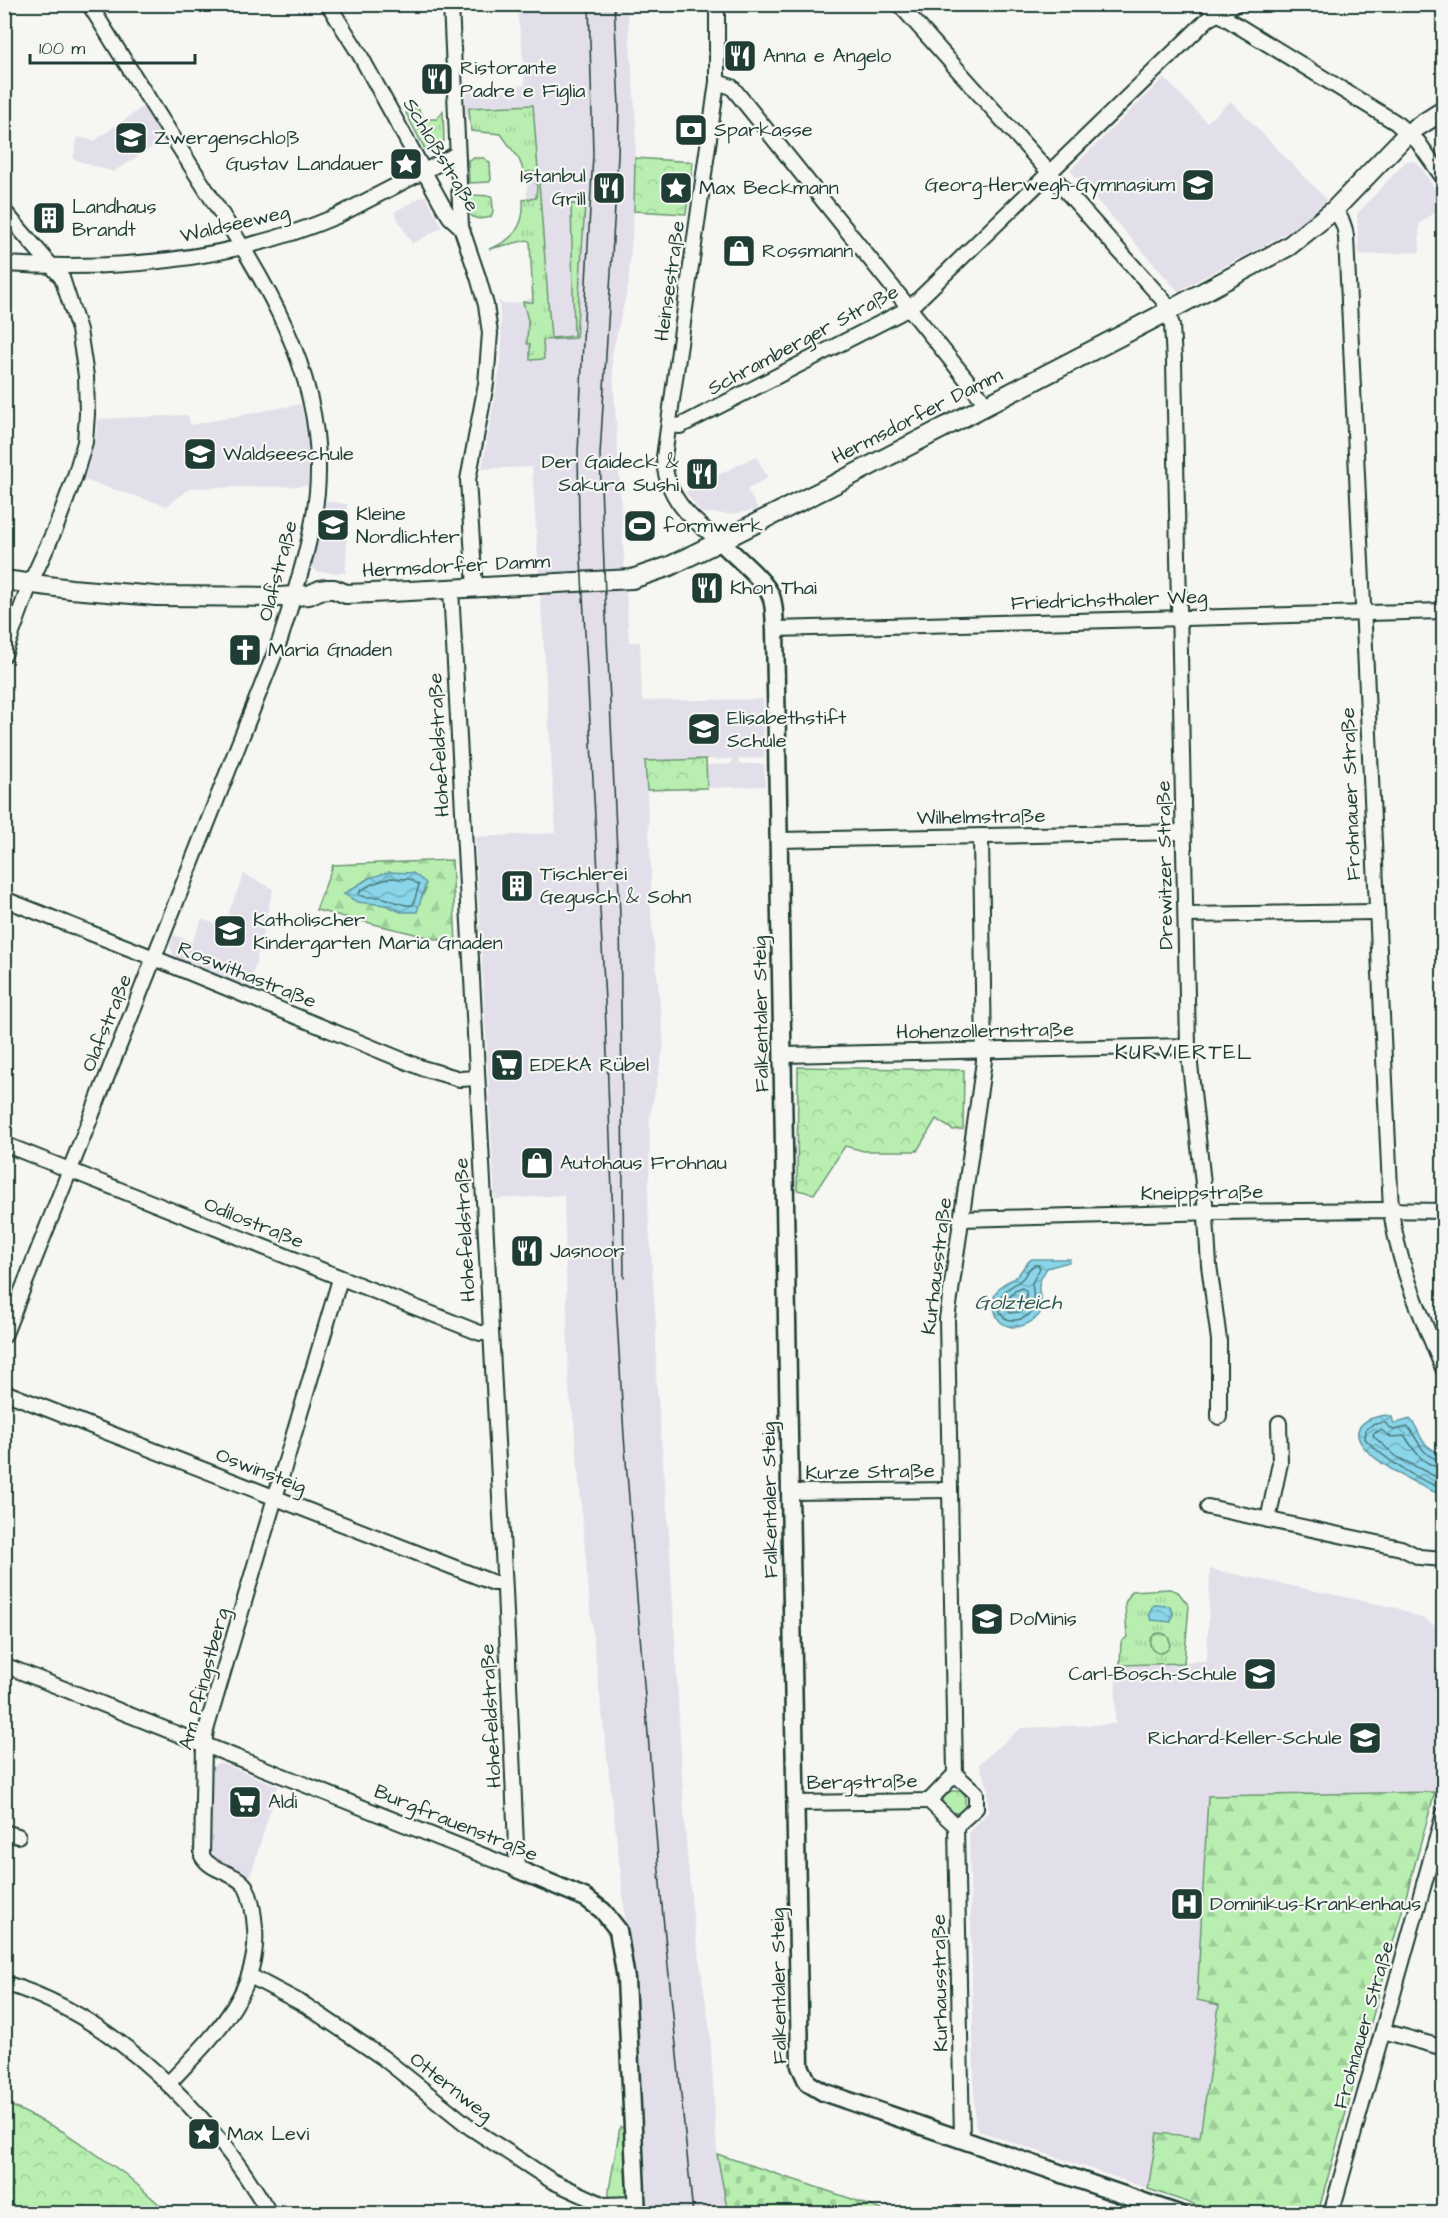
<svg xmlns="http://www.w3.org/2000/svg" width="1448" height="2218" font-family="'Architects Daughter',sans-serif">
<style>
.built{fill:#e3dfea}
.grass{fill:url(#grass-tufts);stroke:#6c9672;stroke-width:1.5}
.forest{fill:url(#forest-firs);stroke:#6c9672;stroke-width:1.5;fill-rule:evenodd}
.wetland{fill:url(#wetland-marsh);stroke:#6c9672;stroke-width:1.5}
.cemetery{fill:url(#cemetery-stones);stroke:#6c9672;stroke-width:1.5}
.park{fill:url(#park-crowns);stroke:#6c9672;stroke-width:1.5}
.water{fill:url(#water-waves);stroke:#5f98a1;stroke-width:1.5}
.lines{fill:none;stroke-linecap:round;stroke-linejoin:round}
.shore{stroke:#4a7a7d;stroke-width:1.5}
.minor-casing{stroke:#1f3d34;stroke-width:18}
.tertiary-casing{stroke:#1f3d34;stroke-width:21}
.secondary-casing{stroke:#1f3d34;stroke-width:22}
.minor{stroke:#f6f6f2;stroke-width:14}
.tertiary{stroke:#f6f6f2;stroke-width:16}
.secondary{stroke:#f6f6f2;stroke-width:18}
.tram{stroke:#1f3d34;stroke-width:1.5}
.labels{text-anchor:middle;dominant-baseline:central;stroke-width:4.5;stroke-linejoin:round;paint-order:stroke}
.poi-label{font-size:20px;fill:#1f3d34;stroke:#f6f6f2;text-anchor:start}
.street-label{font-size:20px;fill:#1f3d34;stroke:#f6f6f2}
.neighbourhood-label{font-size:21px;letter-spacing:1.5px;fill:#1f3d34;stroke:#f6f6f2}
.water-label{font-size:21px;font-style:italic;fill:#345b58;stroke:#f6f6f2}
</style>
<defs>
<pattern id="grass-tufts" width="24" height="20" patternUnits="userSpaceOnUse" patternTransform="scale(1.5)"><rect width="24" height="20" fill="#b8efb1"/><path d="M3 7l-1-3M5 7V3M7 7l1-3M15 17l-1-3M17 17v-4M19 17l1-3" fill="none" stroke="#9ece99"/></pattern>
<pattern id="forest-firs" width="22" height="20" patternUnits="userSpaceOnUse" patternTransform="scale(1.5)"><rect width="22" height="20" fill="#b8efb1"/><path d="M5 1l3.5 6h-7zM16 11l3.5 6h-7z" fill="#9ece99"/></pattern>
<pattern id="wetland-marsh" width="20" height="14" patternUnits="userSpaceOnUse" patternTransform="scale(1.5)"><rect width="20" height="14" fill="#b8efb1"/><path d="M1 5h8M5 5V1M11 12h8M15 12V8" fill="none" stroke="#9ece99"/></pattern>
<pattern id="cemetery-stones" width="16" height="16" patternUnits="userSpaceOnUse" patternTransform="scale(1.5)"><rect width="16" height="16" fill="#b8efb1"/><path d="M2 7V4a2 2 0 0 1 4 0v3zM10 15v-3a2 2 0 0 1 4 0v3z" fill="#9ece99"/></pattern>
<pattern id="park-crowns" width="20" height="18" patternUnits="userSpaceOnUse" patternTransform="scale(1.5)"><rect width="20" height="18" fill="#b8efb1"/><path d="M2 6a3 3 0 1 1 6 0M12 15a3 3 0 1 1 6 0" fill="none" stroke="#9ece99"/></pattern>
<pattern id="water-waves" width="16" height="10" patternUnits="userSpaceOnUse" patternTransform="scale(1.5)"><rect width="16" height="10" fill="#8ad5ea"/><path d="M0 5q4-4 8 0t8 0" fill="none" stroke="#70aebe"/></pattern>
</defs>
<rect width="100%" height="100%" fill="#f6f6f2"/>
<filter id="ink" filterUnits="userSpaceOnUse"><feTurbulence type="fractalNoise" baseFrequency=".0167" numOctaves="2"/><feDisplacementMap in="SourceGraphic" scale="12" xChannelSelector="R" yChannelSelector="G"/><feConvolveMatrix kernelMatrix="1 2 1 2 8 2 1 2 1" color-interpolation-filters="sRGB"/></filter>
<g filter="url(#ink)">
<g class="built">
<polygon points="516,5 627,5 636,122 634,211 628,287 612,354 629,642 640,642 642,701 763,699 764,758 738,759 738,764 764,764 765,786 707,788 706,765 732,764 732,759 645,761 651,866 651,914 664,1045 650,1117 649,1177 648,1207 656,1325 656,1377 669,1533 685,1830 692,1909 710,2031 717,2153 728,2213 648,2213 644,2125 622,1886 591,1619 574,1422 569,1392 564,1195 495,1199 475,837 556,833 532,467 482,469 501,362 502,342 499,300 503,304 523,302 533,297 523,122 478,126 465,115 466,92 513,90 513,86 525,85 522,45"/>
<polygon points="1164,78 1207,122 1231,101 1327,200 1306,219 1283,235 1178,291 1070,170"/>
<polygon points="144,106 165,139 113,172 73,159 78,137 94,141"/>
<polygon points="1406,161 1417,162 1443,200 1443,207 1419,224 1420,252 1359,255 1357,214"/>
<polygon points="425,195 442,227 412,244 394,212"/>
<polygon points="301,404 308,441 308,486 191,488 167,506 84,480 95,442 98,419 188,415 190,425"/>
<polygon points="756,456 768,478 747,489 758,510 731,514 702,513 685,492"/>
<polygon points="326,501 347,504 346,573 317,572 311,564"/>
<polygon points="244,874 273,889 250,988 175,958 170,946 174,935 192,942 202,919 223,927"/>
<polygon points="1210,1569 1397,1608 1426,1620 1443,1630 1443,1762 1318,2213 1220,2213 979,2131 975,2124 969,1832 988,1812 988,1787 979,1764 1021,1728 1115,1724 1116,1664 1207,1661"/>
<polygon points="219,1762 278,1786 250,1877 217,1861 210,1850 212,1767"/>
</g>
<g class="grass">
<path d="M533 105 551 338 574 336 571 204 585 205 576 338 543 340 544 359 530 360V344H527L528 320 523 302H533L530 242 527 240 489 249C513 241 525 226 523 200L536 198 537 186 534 172H524L519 159 501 134 471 131 469 108Z"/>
<polygon points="417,107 424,119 437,119 443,111 444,141 426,151 406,113"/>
<polygon points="474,158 484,158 490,163 491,180 489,182 469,183 468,160"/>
<path d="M471 195 492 196 493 211 491 217C473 222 468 217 467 199Z"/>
<polygon points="1170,1589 1178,1592 1189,1606 1184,1663 1120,1665 1121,1642 1127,1637 1125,1603 1132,1591"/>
<polygon points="945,1791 962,1791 965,1794 965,1810 962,1813 950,1813 943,1807 943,1794"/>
<polygon points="620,2127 625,2128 627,2198 609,2202 609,2190"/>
</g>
<g class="forest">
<path d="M452 860 456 944 316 910 333 865ZM369 878 426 889 421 898 401 912 386 905 344 894Z"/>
<polygon points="1435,1792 1318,2213 1220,2213 1148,2189 1157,2133 1200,2137 1219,2005 1197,2000 1208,1796"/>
</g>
<circle class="wetland" cx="1160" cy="1643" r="10"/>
<polygon class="cemetery" points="717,2154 852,2199 890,2213 728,2213"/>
<g class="park">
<polygon points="635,158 693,162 686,214 634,211"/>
<polygon points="706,759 707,788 647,790 645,761"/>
<polygon points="798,1067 964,1070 963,1129 953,1130 936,1119 917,1151 864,1151 845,1146 814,1194 797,1190"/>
<polygon points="4,2102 64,2132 125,2174 169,2213 5,2213"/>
</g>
<g class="water">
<polygon points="389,872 413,873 426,883 417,912 401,912 386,905 357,902 344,894 369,878"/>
<path d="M1032 1259H1070L1069 1262 1047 1268C1044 1273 1039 1280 1039 1285 1037 1295 1047 1307 1038 1316 1022 1332 997 1332 994 1306 993 1301 993 1297 996 1293 1002 1281 1010 1282 1017 1276 1023 1270 1024 1264 1032 1259Z"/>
<path d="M1386 1415 1392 1417 1394 1424 1410 1419C1417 1426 1418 1433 1423 1441 1428 1448 1436 1452 1443 1456L1442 1495C1426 1489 1326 1443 1368 1420 1373 1417 1380 1416 1386 1415Z"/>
<polygon points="1153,1605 1169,1606 1173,1612 1171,1622 1151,1620 1149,1614"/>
</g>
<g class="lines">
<g class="shore">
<path d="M390 878 410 879 419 885 413 905C400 907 391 898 379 897 371 897 366 898 359 895L360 891 372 884Z"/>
<path d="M1034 1265H1038L1040 1268 1032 1283 1035 1309C1021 1326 992 1325 1001 1296 1009 1285 1013 1287 1021 1280 1026 1276 1027 1269 1034 1265Z"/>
<polygon points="1022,1288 1026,1291 1027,1306 1020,1312 1010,1313 1008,1310 1007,1300 1015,1291"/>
<path d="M1444 1461C1420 1457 1420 1441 1408 1427L1393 1430 1384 1422 1372 1425 1366 1430 1365 1439C1388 1462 1414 1478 1444 1489"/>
<path d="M1444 1468C1424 1467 1414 1451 1405 1436L1391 1437 1381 1430 1373 1434 1374 1437 1397 1457 1444 1481"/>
</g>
<defs>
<g id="minor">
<polyline points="328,4 360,55 443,206 450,217 461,227"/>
<polyline points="451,4 461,227 478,277 486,305 490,333 486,384 468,480 475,588"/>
<path d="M717 4V82L664 457C665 497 690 519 720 541"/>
<polyline points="899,4 1164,301 1172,325 1174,361 1188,1046 1205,1202 1209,1265 1219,1340 1219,1417"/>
<polyline points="1206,4 1227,19 1395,122 1418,142 1444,179"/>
<polyline points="717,82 732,87 987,405"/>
<path d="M1334 210C1342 219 1345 226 1346 237L1391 1210C1398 1266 1423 1319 1444 1371"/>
<polyline points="4,211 62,278 79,330 86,376 87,414 85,442 75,476 56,527 30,584 4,655"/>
<path d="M4 264C116 271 234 260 337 216L457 154"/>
<polyline points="670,425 680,426 900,313 917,301 1208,19 1236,4"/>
<polyline points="775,629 1444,611"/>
<polyline points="779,840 1183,832"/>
<polyline points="4,899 154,958 422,1068 460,1079 477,1078"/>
<polyline points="1186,915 1375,912"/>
<polyline points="783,1055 1188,1046"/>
<polyline points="4,1144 480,1333 490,1333"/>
<polyline points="962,1219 1216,1212 1380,1210 1444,1211"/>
<path d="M4 1336 280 640C296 589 318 524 318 472 320 360 256 268 198 177 162 120 125 62 89 4"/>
<polyline points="4,1392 494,1583 504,1583"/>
<polyline points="791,1492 949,1490"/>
<polyline points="1208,1507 1401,1548 1419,1557 1444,1559"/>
<polyline points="1268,1520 1280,1463 1279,1423"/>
<polyline points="4,1665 517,1869 505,1590 451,589"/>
<polyline points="955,1774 976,1793 976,1808 956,1826"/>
<polyline points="929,1801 955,1774 947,1319 984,1061 981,836"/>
<polyline points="929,1801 956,1826 962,2139"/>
<polyline points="796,1803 929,1801"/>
<polyline points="4,1832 18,1836"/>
<polyline points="250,1976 305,2005 351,2036 382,2057 471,2128 552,2181 604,2205 636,2204"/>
<path d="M4 1983C116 2016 212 2115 270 2214"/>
<polyline points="1383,2031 1444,2048"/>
<path d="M168 2084C210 2039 260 1995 255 1928 254 1915 252 1899 246 1887 235 1871 212 1873 202 1856L204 1745 206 1730 340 1279"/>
<polyline points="1331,2214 1444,1813"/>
</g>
<g id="tertiary">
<path d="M720 541C734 556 764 579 771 596 775 606 774 618 775 629L800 2066 808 2083 823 2092 1179 2214"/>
<polyline points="517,1869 586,1898 603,1911 618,1930 626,1979 637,2214"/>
</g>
<polyline id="secondary" points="4,580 71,589 156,596 279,597 309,595 320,590 327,589 334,589 346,594 372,593 632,579 670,566 835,484 1157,317 1289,246 1334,210 1408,133 1444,110"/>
</defs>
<use href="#minor" class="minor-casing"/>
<use href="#tertiary" class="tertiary-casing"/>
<use href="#secondary" class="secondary-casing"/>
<use href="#minor" class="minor"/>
<use href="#tertiary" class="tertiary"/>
<use href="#secondary" class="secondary"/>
<g class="tram">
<polyline points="589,4 593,154 584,319 578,453 579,522 605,1001 616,1302 624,1436 661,1896 693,2214"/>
<polyline points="614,4 619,106 618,156 600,455 605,595 620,915 624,1278"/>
</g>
</g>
</g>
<defs>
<symbol id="restaurant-square" viewBox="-11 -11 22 22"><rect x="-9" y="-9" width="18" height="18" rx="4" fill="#1f3d34" stroke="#f6f6f2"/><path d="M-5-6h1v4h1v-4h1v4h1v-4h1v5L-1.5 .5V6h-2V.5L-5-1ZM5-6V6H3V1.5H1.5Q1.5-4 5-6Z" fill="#fff"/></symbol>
<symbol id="bank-square" viewBox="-11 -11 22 22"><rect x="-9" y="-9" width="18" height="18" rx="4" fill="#1f3d34" stroke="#f6f6f2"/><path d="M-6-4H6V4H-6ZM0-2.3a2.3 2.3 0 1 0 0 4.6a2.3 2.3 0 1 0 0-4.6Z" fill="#fff"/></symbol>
<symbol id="school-square" viewBox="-11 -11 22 22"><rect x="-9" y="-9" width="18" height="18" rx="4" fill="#1f3d34" stroke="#f6f6f2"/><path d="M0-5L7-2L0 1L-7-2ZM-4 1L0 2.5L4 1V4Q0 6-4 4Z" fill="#fff"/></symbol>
<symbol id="sight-square" viewBox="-11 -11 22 22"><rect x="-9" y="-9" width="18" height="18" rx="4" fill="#1f3d34" stroke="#f6f6f2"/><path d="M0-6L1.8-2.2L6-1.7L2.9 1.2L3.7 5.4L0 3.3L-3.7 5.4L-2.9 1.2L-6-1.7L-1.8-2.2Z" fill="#fff"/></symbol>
<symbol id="building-square" viewBox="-11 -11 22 22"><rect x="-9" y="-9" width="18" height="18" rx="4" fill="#1f3d34" stroke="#f6f6f2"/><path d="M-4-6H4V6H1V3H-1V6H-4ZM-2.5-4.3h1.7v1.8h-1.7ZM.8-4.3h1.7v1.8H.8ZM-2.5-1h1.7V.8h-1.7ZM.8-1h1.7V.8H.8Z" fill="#fff"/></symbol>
<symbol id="shop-square" viewBox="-11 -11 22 22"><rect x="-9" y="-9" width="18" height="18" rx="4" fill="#1f3d34" stroke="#f6f6f2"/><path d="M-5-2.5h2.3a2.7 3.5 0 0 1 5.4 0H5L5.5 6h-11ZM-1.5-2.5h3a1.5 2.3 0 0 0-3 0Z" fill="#fff"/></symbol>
<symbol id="stadium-square" viewBox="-11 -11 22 22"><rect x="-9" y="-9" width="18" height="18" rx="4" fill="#1f3d34" stroke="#f6f6f2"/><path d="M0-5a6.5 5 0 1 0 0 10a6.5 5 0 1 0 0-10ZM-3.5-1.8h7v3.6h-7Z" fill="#fff"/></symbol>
<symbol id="church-square" viewBox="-11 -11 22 22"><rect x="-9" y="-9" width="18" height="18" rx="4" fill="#1f3d34" stroke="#f6f6f2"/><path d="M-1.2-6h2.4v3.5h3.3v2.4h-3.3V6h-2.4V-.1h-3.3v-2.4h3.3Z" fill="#fff"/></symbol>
<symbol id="supermarket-square" viewBox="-11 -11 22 22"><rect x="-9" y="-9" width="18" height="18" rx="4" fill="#1f3d34" stroke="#f6f6f2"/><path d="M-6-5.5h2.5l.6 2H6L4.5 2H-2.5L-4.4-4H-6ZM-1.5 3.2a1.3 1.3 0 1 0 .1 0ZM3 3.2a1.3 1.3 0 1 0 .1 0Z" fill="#fff"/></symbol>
<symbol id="hospital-square" viewBox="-11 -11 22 22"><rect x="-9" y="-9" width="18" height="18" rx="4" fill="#1f3d34" stroke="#f6f6f2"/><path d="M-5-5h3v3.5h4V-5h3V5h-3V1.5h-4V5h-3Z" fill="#fff"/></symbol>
</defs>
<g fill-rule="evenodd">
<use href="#restaurant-square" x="721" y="37" width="38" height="38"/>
<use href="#restaurant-square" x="418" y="60" width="38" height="38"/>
<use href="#bank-square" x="672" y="111" width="38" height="38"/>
<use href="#school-square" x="112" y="119" width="38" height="38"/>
<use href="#sight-square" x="387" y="145" width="38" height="38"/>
<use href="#school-square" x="1179" y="166" width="38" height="38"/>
<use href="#restaurant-square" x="590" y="169" width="38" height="38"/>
<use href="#sight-square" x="657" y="169" width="38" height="38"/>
<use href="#building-square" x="30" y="199" width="38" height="38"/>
<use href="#shop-square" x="720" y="232" width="38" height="38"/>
<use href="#school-square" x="181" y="435" width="38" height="38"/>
<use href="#restaurant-square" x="683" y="455" width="38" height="38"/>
<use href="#school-square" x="314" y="506" width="38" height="38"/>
<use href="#stadium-square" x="621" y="507" width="38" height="38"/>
<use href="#restaurant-square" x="688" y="569" width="38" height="38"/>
<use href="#church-square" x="226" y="631" width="38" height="38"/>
<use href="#school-square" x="685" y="710" width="38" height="38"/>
<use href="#building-square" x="498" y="867" width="38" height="38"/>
<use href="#school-square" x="211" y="912" width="38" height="38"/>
<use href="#supermarket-square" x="488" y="1046" width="38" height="38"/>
<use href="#shop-square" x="518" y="1144" width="38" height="38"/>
<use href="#restaurant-square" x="508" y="1232" width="38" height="38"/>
<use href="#school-square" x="968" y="1600" width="38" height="38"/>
<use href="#school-square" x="1241" y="1655" width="38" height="38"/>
<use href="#school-square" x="1346" y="1719" width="38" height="38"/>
<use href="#supermarket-square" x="226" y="1783" width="38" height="38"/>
<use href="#hospital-square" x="1168" y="1885" width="38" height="38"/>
<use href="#sight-square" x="185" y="2115" width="38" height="38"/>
</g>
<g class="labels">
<g class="poi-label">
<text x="763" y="56">Anna e Angelo</text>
<text x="460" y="68">Ristorante<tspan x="460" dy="23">Padre e Figlia</tspan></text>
<text x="714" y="130">Sparkasse</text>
<text x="154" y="138">Zwergenschloß</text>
<text x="383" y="164" text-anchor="end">Gustav Landauer</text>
<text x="586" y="176" text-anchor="end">Istanbul<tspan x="586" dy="23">Grill</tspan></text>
<text x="1175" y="185" text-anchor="end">Georg-Herwegh-Gymnasium</text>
<text x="699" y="188">Max Beckmann</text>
<text x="72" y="207">Landhaus<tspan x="72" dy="23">Brandt</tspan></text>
<text x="762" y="251">Rossmann</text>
<text x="223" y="454">Waldseeschule</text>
<text x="679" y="462" text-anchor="end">Der Gaideck &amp;<tspan x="679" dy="23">Sakura Sushi</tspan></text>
<text x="356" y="514">Kleine<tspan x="356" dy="23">Nordlichter</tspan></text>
<text x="663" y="526">formwerk</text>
<text x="730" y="588">Khon Thai</text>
<text x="268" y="650">Maria Gnaden</text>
<text x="727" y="718">Elisabethstift<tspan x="727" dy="23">Schule</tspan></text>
<text x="540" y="874">Tischlerei<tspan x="540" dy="23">Gegusch &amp; Sohn</tspan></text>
<text x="253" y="920">Katholischer<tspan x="253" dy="23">Kindergarten Maria Gnaden</tspan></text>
<text x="530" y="1065">EDEKA Rübel</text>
<text x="560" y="1163">Autohaus Frohnau</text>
<text x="550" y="1251">Jasnoor</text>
<text x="1010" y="1619">DoMinis</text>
<text x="1237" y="1674" text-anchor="end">Carl-Bosch-Schule</text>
<text x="1342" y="1738" text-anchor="end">Richard-Keller-Schule</text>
<text x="268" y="1802">Aldi</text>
<text x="1210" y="1904">Dominikus-Krankenhaus</text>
<text x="227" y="2134">Max Levi</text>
</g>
<g class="street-label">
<text transform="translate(441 155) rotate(59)">Schloßstraße</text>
<text transform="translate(235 224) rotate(-13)">Waldseeweg</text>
<text transform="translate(670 281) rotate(-82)">Heinsestraße</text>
<text transform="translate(803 340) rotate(-28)">Schramberger Straße</text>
<text transform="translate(917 416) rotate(-27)">Hermsdorfer Damm</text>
<text transform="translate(456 566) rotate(-3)">Hermsdorfer Damm</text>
<text transform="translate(278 571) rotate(-75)">Olafstraße</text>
<text transform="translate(1109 600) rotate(-2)">Friedrichsthaler Weg</text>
<text transform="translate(439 745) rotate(-93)">Hohefeldstraße</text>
<text transform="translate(1351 794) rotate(-92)">Frohnauer Straße</text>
<text transform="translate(981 817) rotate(-1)">Wilhelmstraße</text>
<text transform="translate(1165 865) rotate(-91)">Drewitzer Straße</text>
<text transform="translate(247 975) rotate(22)">Roswithastraße</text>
<text transform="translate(761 1014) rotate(-91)">Falkentaler Steig</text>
<text transform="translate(107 1023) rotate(-68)">Olafstraße</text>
<text transform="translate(985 1031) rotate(-1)">Hohenzollernstraße</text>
<text transform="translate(1202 1193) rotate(-1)">Kneippstraße</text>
<text transform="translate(254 1223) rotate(22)">Odilostraße</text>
<text transform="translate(465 1230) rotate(-93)">Hohefeldstraße</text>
<text transform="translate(937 1266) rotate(-83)">Kurhausstraße</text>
<text transform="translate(261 1471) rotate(21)">Oswinsteig</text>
<text transform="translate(870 1472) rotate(-1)">Kurze Straße</text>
<text transform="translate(770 1500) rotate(-91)">Falkentaler Steig</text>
<text transform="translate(204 1679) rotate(-75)">Am Pfingstberg</text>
<text transform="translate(491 1716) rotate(-93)">Hohefeldstraße</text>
<text transform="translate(862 1782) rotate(-1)">Bergstraße</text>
<text transform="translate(456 1823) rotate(22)">Burgfrauenstraße</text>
<text transform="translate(940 1983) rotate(-91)">Kurhausstraße</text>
<text transform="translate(779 1986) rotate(-91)">Falkentaler Steig</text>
<text transform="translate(1364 2025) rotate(-74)">Frohnauer Straße</text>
<text transform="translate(451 2087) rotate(38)">Otternweg</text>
</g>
<g class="neighbourhood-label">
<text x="1184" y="1052">KURVIERTEL</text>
</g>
<g class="water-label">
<text x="1018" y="1302">Golzteich</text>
</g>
</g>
<rect width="1448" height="2218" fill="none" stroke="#f6f6f2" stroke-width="24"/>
<rect x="12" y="12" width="1424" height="2194" fill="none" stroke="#1f3d34" stroke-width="2" filter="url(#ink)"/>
<path d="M30 54v9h165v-9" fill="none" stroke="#1f3d34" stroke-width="3"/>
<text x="39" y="54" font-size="18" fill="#1f3d34" stroke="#f6f6f2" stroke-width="4.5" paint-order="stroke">100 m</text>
</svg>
